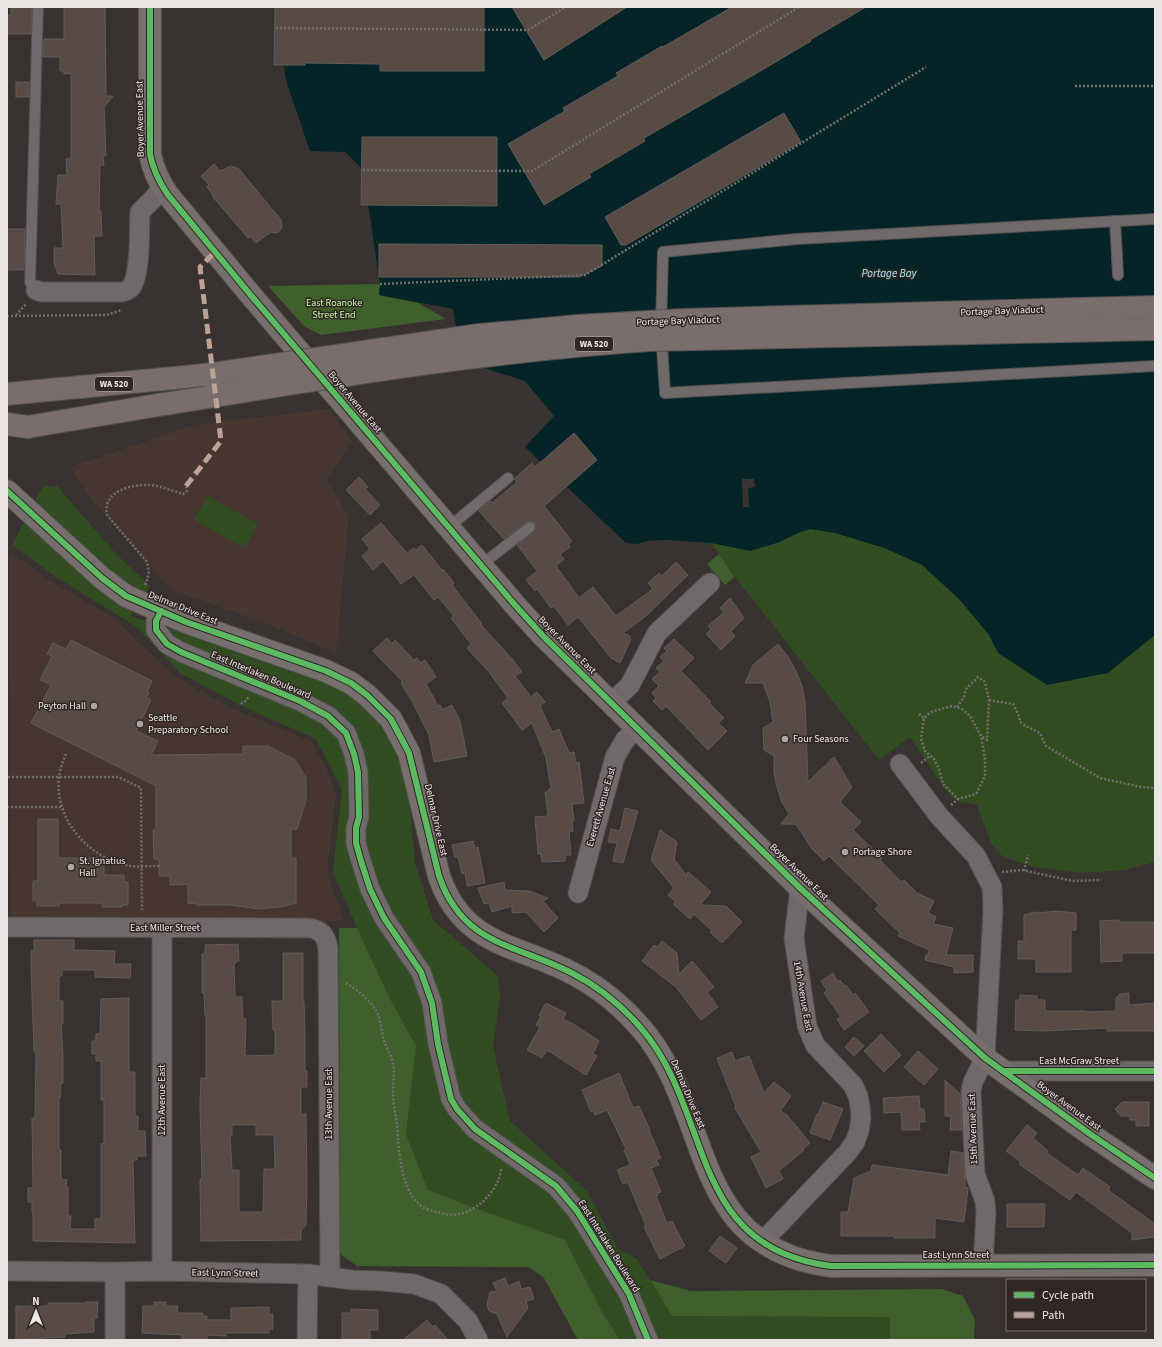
<svg xmlns="http://www.w3.org/2000/svg" width="1162" height="1347" font-family="'Source Sans 3',sans-serif">
<style>
.education{fill:#483630}
.green{fill:#334d23}
.forest{fill:#3f602c}
.water{fill:#052428}
.pier{fill:#383331}
.building{fill:#584b45;stroke:#605c5a;fill-rule:evenodd}
.lines{fill:none;stroke-linecap:round;stroke-linejoin:round}
.lane-casing{stroke:#54504f;stroke-width:12}
.street-casing{stroke:#54504f;stroke-width:21}
.secondary-casing{stroke:#54504f;stroke-width:24}
.highway-casing{stroke:#54504f;stroke-width:24}
.path{stroke:#726e6d;stroke-width:2.5;stroke-dasharray:2 2;stroke-linecap:butt}
.lane{stroke:#6f6a69;stroke-width:10}
.street{stroke:#6f6a69;stroke-width:19}
.secondary{stroke:#766f6d;stroke-width:22}
.highway{stroke:#796e6c;stroke-width:22}
.highway-bridge-casing{stroke:#54504f;stroke-width:24;stroke-linecap:butt}
.highway-bridge{stroke:#796e6c;stroke-width:22}
.quiet{stroke:#bda197;stroke-width:5;stroke-dasharray:10 5;stroke-linecap:butt}
.cycleway-casing{stroke:#312825;stroke-width:8}
.cycleway{stroke:#5cba63;stroke-width:6}
.poi-dot{fill:#aca6a4;stroke:#312825;stroke-width:1.5}
.labels{text-anchor:middle;dominant-baseline:central;stroke-width:3;stroke-linejoin:round;paint-order:stroke}
.shield{fill:#312825;stroke:#b2aca9;stroke-width:1}
.shield-label{font-size:9px;font-weight:bold;fill:#eae4e2}
.street-label{font-size:10px;fill:#eae4e2;stroke:#312825}
.park-label{font-size:10px;fill:#bef8a0;stroke:#312825}
.poi-label{font-size:10px;fill:#eae4e2;stroke:#312825;text-anchor:start}
.water-label{font-size:11px;font-style:italic;fill:#9debf8;stroke:#312825}
</style>
<rect width="100%" height="100%" fill="#383331"/>
<g class="education">
<polygon points="329,409 352,441 326,480 349,516 336,653 273,626 170,589 90,498 70,467 194,425"/>
<polygon points="9,555 25,562 48,580 113,617 174,676 229,707 312,742 327,770 336,794 327,873 344,921 10,918"/>
</g>
<g class="green">
<polygon points="1155,342 1155,862 1125,870 1083,873 1033,867 1002,856 991,843 977,805 957,801 944,788 910,737 879,760 735,577 725,585 707,564 719,554 711,543 668,540 648,541"/>
<polygon points="43,486 57,486 116,554 150,586 130,616 190,634 331,681 368,705 394,742 409,799 415,863 433,920 498,976 500,998 493,1046 510,1121 587,1191 618,1249 637,1259 672,1316 890,1317 890,1340 620,1340 602,1312 480,1210 428,1190 406,1134 415,1046 389,997 357,928 333,872 342,790 316,739 244,707 180,673 137,627 56,577 12,545"/>
<polygon points="208,496 258,524 245,548 194,520"/>
</g>
<g class="forest">
<polygon points="380,284 379,295 418,303 446,319 321,335 304,326 268,286"/>
<polygon points="719,554 734,577 725,585 707,564"/>
<polygon points="339,928 357,928 389,997 416,1046 406,1134 428,1190 480,1210 565,1240 602,1312 620,1340 578,1340 544,1278 529,1267 357,1266 340,1254"/>
<polygon points="650,1280 691,1291 942,1289 963,1296 975,1320 974,1340 890,1340 890,1317 672,1316"/>
</g>
<polygon class="water" points="275,7 1155,7 1155,635 1108,673 1047,685 998,653 989,635 960,600 922,565 884,548 835,533 810,529 798,533 780,542 750,551 711,543 667,540 648,541 637,544 626,543 525,447 554,416 525,381 462,361 453,309 379,295 380,284 363,170 345,152 310,151 287,84 276,28"/>
<polygon class="pier" points="742,479 754,479 755,487 748,488 749,507 743,507"/>
<g class="building">
<polygon points="11,7 32,7 31,34 7,34 7,15 11,15"/>
<polygon points="64,7 105,7 106,96 113,96 104,107 106,156 103,156 104,165 100,165 99,211 101,211 102,236 94,236 95,275 58,274 54,263 54,248 63,248 61,204 56,204 58,175 67,175 66,159 71,158 71,73 64,74 64,71 60,71 60,57 43,57 44,39 64,39"/>
<polygon points="275,7 484,7 484,71 380,71 380,64 305,63 305,65 274,65"/>
<polygon points="512,7 627,7 544,60"/>
<polygon points="732,7 866,7 810,40 811,41 757,73 644,138 645,141 589,174 591,177 544,205 508,144 565,111 563,108 618,76 616,73 662,46 663,47"/>
<rect x="16" y="82" width="13" height="15"/>
<polygon points="784,113 801,142 626,245 621,245 605,217"/>
<polygon points="362,137 497,137 497,206 361,205"/>
<polygon points="214,164 220,171 231,166 239,169 281,220 282,227 279,232 274,233 271,232 256,243 251,237 248,238 212,196 213,195 207,187 209,185 201,176"/>
<polygon points="7,229 25,229 24,270 7,270"/>
<polygon points="379,244 602,245 602,266 579,277 379,277"/>
<polygon points="574,433 597,460 544,506 572,541 568,544 570,547 560,554 564,559 556,566 579,598 593,587 616,616 653,589 648,583 659,573 662,576 676,562 688,575 646,616 623,633 630,636 630,638 631,639 620,663 611,658 578,617 568,625 554,606 551,608 537,589 535,591 526,580 537,571 517,545 534,532 536,527 535,523 532,521 526,522 504,539 479,511 490,501 492,503 517,482 514,479 532,463 535,467"/>
<polygon points="359,477 368,487 365,489 380,505 370,515 346,490"/>
<polygon points="381,523 407,553 414,548 416,550 422,545 442,570 443,569 454,583 452,585 482,624 481,625 513,660 522,672 515,676 531,697 537,692 545,702 540,706 552,732 559,729 569,753 574,752 576,763 579,762 584,803 572,804 574,821 572,821 573,831 569,832 571,855 565,855 565,861 542,862 541,854 538,854 535,817 548,816 545,792 548,792 548,790 551,789 546,758 532,723 522,730 502,703 508,698 489,672 467,648 471,644 451,618 454,616 438,597 434,600 414,575 401,584 383,561 373,570 362,556 370,549 362,539"/>
<polygon points="730,598 744,618 731,631 735,636 721,650 706,634 711,629 708,626 724,612 720,608"/>
<polygon points="387,638 392,644 395,640 414,660 417,658 420,663 425,660 436,677 426,684 438,706 440,705 442,710 452,705 460,721 467,756 434,762 429,735 413,703 401,683 403,682 373,651"/>
<polygon points="674,639 694,658 681,671 711,702 709,703 724,718 718,723 727,731 708,750 666,706 662,710 653,701 656,698 652,693 659,686 652,679 660,672 656,668 664,661 660,657 667,651 664,648"/>
<polygon points="71,640 152,681 147,692 149,693 146,698 151,700 136,731 158,741 151,755 243,754 243,746 268,746 295,760 306,778 306,800 297,829 291,829 291,859 296,858 296,903 280,907 259,909 231,905 196,905 196,903 188,904 188,884 170,885 170,876 159,876 159,860 154,859 153,830 156,830 156,786 31,723 51,685 40,680 52,656 47,654 53,643 66,649"/>
<polygon points="778,644 788,657 796,671 802,686 805,702 808,782 834,757 852,787 840,802 861,822 853,830 882,858 880,860 901,882 904,880 917,893 934,901 928,913 936,917 933,924 953,928 946,955 973,955 973,972 954,973 954,967 925,960 926,955 928,955 929,950 898,936 900,933 875,909 879,905 829,856 824,861 812,849 796,824 781,824 789,814 782,802 777,787 774,772 774,756 764,750 763,728 773,722 770,702 763,683 745,683 753,665"/>
<polygon points="625,808 638,811 623,863 613,861 617,843 608,842 611,829 620,831"/>
<polygon points="38,819 58,819 58,858 104,858 104,875 124,875 124,882 128,882 128,905 122,905 122,907 102,907 102,903 59,903 59,906 37,906 37,901 33,901 33,881 38,881"/>
<polygon points="660,830 677,842 674,859 686,875 688,872 711,892 700,905 726,906 742,922 722,943 710,932 712,931 694,914 690,919 673,904 676,902 668,895 674,888 651,860"/>
<polygon points="473,841 475,848 478,847 485,883 467,886 465,873 462,874 458,857 455,857 452,845"/>
<polygon points="504,882 505,890 529,891 548,898 543,901 558,918 544,932 526,912 512,913 512,906 492,912 489,903 484,904 478,888"/>
<polygon points="1057,911 1076,913 1076,930 1071,930 1071,972 1036,972 1036,959 1018,959 1018,941 1024,941 1024,915 1034,912 1039,913"/>
<polygon points="1119,920 1119,922 1155,922 1155,953 1122,953 1122,961 1101,962 1100,921"/>
<polygon points="34,940 74,940 74,950 115,951 114,964 131,964 130,978 95,977 95,970 62,970 62,976 59,976 59,1001 63,1001 63,1024 61,1024 63,1054 63,1083 61,1083 60,1098 59,1098 59,1150 61,1150 61,1179 67,1180 66,1187 68,1187 68,1216 71,1216 70,1229 95,1229 95,1219 101,1218 101,1144 104,1143 104,1100 101,1100 101,1061 96,1061 96,1054 92,1054 92,1041 96,1041 96,1034 100,1034 101,999 129,998 129,1072 135,1072 135,1116 138,1116 138,1131 145,1131 146,1156 137,1156 137,1160 133,1160 135,1243 33,1241 33,1212 32,1212 32,1202 28,1202 28,1188 33,1188 32,1118 35,1118 36,1052 34,1052 31,967 31,951 34,951"/>
<polygon points="662,941 677,953 679,974 692,961 714,987 707,992 718,1007 701,1020 676,987 642,961 654,945 657,947"/>
<path d="M238 944 239 961H236V963H234L235 997H242L243 1019H246L245 1056 275 1055V1030H273L272 1001H283V953H303V1001H304L305 1032V1071H307V1087H301V1114H306L307 1185 306 1225 301 1230V1240L201 1241 200 1179H202L200 1104 201 1078H206V1015H205L204 993H202V954L205 953V945ZM232 1125H256V1135H274L275 1169H264L263 1212H239V1170H232L230 1135H232Z"/>
<polygon points="833,973 838,982 840,980 844,986 846,985 853,995 855,993 869,1012 844,1030 837,1019 841,1017 824,993 827,990 821,981"/>
<polygon points="1129,993 1129,1005 1155,1003 1155,1031 1107,1031 1107,1028 1045,1031 1015,1030 1016,1000 1020,1000 1020,995 1037,996 1037,1000 1045,1000 1045,1011 1085,1011 1085,1012 1116,1011 1116,998 1120,994"/>
<polygon points="546,1003 566,1013 563,1019 575,1025 599,1041 593,1054 597,1056 586,1075 547,1050 542,1058 527,1050 540,1027 536,1025 541,1016 539,1015"/>
<polygon points="881,1034 901,1055 884,1072 864,1051"/>
<polygon points="854,1037 864,1046 854,1056 845,1047"/>
<polygon points="918,1051 938,1069 924,1085 904,1067"/>
<polygon points="732,1052 735,1061 749,1056 764,1093 774,1082 791,1096 780,1111 787,1115 810,1143 803,1149 804,1150 779,1171 783,1179 766,1188 751,1157 761,1152 735,1108 736,1107 717,1058"/>
<polygon points="619,1073 633,1108 639,1106 650,1130 649,1130 661,1158 656,1160 659,1165 651,1168 661,1192 657,1193 658,1195 656,1196 667,1223 672,1221 685,1246 660,1259 644,1227 646,1226 628,1182 623,1184 617,1170 630,1165 624,1150 626,1149 607,1110 595,1115 593,1111 591,1112 582,1090"/>
<polygon points="945,1080 960,1094 962,1130 950,1130 951,1116 945,1116"/>
<polygon points="919,1096 920,1109 924,1109 925,1122 919,1122 920,1130 902,1130 901,1112 884,1113 883,1098"/>
<polygon points="823,1102 843,1109 830,1140 810,1133 817,1114 818,1115"/>
<polygon points="1122,1102 1149,1102 1149,1126 1136,1126 1136,1120 1130,1120 1130,1116 1121,1116 1115,1109"/>
<polygon points="1027,1125 1037,1133 1033,1138 1048,1151 1047,1153 1078,1175 1083,1168 1110,1187 1108,1190 1155,1224 1155,1237 1132,1240 1132,1233 1076,1192 1070,1200 1019,1164 1021,1162 1006,1151"/>
<polygon points="951,1151 963,1153 965,1180 965,1187 968,1188 964,1222 935,1218 935,1238 894,1238 894,1236 841,1236 841,1212 848,1212 854,1178 871,1171 872,1165 948,1175"/>
<polygon points="1007,1204 1045,1204 1044,1227 1007,1227"/>
<polygon points="720,1236 737,1248 726,1263 709,1251"/>
<polygon points="505,1278 508,1286 519,1281 521,1289 530,1287 534,1299 526,1301 528,1308 507,1337 497,1314 489,1311 487,1305 490,1292 497,1291 493,1283"/>
<polygon points="86,1302 98,1302 97,1318 94,1318 94,1332 65,1334 65,1337 42,1338 42,1340 16,1340 16,1306 48,1306 48,1303 86,1303"/>
<polygon points="154,1302 166,1302 166,1306 178,1306 177,1313 203,1313 203,1316 207,1316 207,1320 231,1320 231,1308 269,1307 269,1314 273,1314 273,1329 269,1329 269,1333 226,1333 226,1336 207,1335 207,1340 182,1340 182,1335 142,1333 143,1306 154,1306"/>
<polygon points="351,1309 378,1310 378,1330 370,1330 370,1340 342,1340 342,1313 351,1313"/>
<polygon points="427,1320 433,1327 435,1325 448,1340 403,1340"/>
</g>
<g class="lines">
<defs>
<g id="lane">
<polyline points="1155,219 797,239 663,252 661,329 665,393 1155,366"/>
<polyline points="1115,221 1118,275"/>
<polyline points="36,290 30,282 38,7"/>
<polyline points="449,527 508,478"/>
<polyline points="481,565 530,527"/>
</g>
<g id="street">
<path d="M36 290 41 292H122C126 291 130 290 132 286 141 271 139 230 140 212L155 197 162 186"/>
<polyline points="161,611 156,621 156,630 167,644 181,652 300,701 328,716 346,733 354,754 358,772 359,817 356,828 356,843 361,861 370,889 384,918 421,972 432,1003 438,1044 451,1099 457,1109 475,1129 556,1186 577,1211 629,1294 648,1340"/>
<polyline points="611,703 630,685 657,633 710,583"/>
<polyline points="900,764 939,816 976,856 992,887 993,910 985,1058 973,1082 971,1091 975,1174 985,1201 986,1213 983,1265"/>
<polyline points="578,893 615,757 625,740 637,728"/>
<path d="M7 927 309 928C321 930 326 935 328 948L330 1277"/>
<polyline points="1003,1071 1155,1071"/>
<polyline points="763,1241 847,1153 855,1142 859,1131 861,1118 860,1106 858,1096 853,1085 815,1045 807,1026 794,938 800,888"/>
<polyline points="7,1271 115,1272 162,1271 308,1274 352,1280 381,1281 414,1284 441,1294 468,1321 478,1340"/>
<polyline points="162,1271 162,928"/>
<polyline points="115,1340 115,1272"/>
<polyline points="307,1340 308,1274"/>
</g>
<g id="secondary">
<path d="M150 7V154C153 170 159 182 168 195L254 299 515 605 544 637 800 888 985 1058 1090 1134 1155 1178"/>
<path d="M7 491 102 578 126 596 186 622 326 671 351 683 367 695 391 719 409 753 439 876C463 946 516 944 572 973 599 987 621 1005 640 1027 715 1112 685 1247 831 1266L1155 1265"/>
</g>
<g id="highway">
<polyline points="7,394 205,375"/>
<polyline points="7,424 28,427 39,425"/>
</g>
</defs>
<use href="#lane" class="lane-casing"/>
<use href="#street" class="street-casing"/>
<use href="#secondary" class="secondary-casing"/>
<use href="#highway" class="highway-casing"/>
<g class="path">
<polyline points="276,28 528,30 566,7"/>
<polyline points="1075,86 1155,86"/>
<polyline points="363,170 532,171 799,7"/>
<polyline points="380,284 585,275 926,67"/>
<polyline points="16,315 26,304"/>
<polyline points="7,316 106,315 122,310"/>
<path d="M145 585C149 576 150 570 146 561L107 515C102 491 132 484 150 485 161 486 173 491 183 494L187 491 186 486"/>
<polyline points="989,700 1013,704 1019,716 1020,722 1024,725 1040,733 1046,746 1100,778 1141,787 1155,788"/>
<polyline points="241,704 247,700 248,697"/>
<polyline points="957,707 964,697 966,689 978,677 985,682 989,700 987,740 981,736"/>
<polyline points="919,714 924,718"/>
<path d="M66 754C63 761 60 769 59 777 54 820 90 860 131 866 140 867 150 866 159 866"/>
<polyline points="921,763 930,756"/>
<polyline points="8,777 118,777 141,788 142,910"/>
<polyline points="951,805 958,799 943,784 939,769 934,759 925,751 921,739 924,718 931,712 941,709 952,706 962,709 970,716 981,736 985,758 985,776 976,794 958,799"/>
<polyline points="7,807 62,807"/>
<polyline points="1024,871 1028,855"/>
<polyline points="1002,872 1022,870 1073,881 1101,880"/>
<path d="M346 983C359 991 374 1003 379 1017 381 1025 382 1033 384 1041 387 1048 391 1055 393 1063 395 1073 393 1083 393 1093 393 1105 396 1115 397 1126 399 1151 400 1189 421 1206 425 1209 432 1211 437 1212 453 1217 464 1215 477 1206 489 1198 500 1183 501 1169"/>
</g>
<use href="#lane" class="lane"/>
<use href="#street" class="street"/>
<use href="#secondary" class="secondary"/>
<use href="#highway" class="highway"/>
<defs>
<g id="highway-bridge">
<polyline points="205,375 480,335 578,326 684,320 1155,307"/>
<path d="M39 425C122 411 206 397 289 384 409 365 528 348 649 340L1155 329"/>
</g>
</defs>
<use href="#highway-bridge" class="highway-bridge-casing"/>
<use href="#highway-bridge" class="highway-bridge"/>
<polyline class="quiet" points="186,486 221,441 200,267 215,252"/>
<defs>
<g id="cycleway">
<path d="M150 7V154C153 170 159 182 168 195L254 299 515 605 544 637 800 888 985 1058 1090 1134 1155 1178"/>
<path d="M7 491 102 578 126 596 186 622 326 671 351 683 367 695 391 719 409 753 439 876C463 946 516 944 572 973 599 987 621 1005 640 1027 715 1112 685 1247 831 1266L1155 1265"/>
<polyline points="161,611 156,621 156,630 167,644 181,652 300,701 328,716 346,733 354,754 358,772 359,817 356,828 356,843 361,861 370,889 384,918 421,972 432,1003 438,1044 451,1099 457,1109 475,1129 556,1186 577,1211 629,1294 648,1340"/>
<polyline points="1003,1071 1155,1071"/>
</g>
</defs>
<use href="#cycleway" class="cycleway-casing"/>
<use href="#cycleway" class="cycleway"/>
</g>
<g class="poi-dot">
<circle cx="94" cy="706" r="4"/>
<circle cx="140" cy="724" r="4"/>
<circle cx="785" cy="739" r="4"/>
<circle cx="845" cy="852" r="4"/>
<circle cx="71" cy="867" r="4"/>
</g>
<g class="labels">
<g class="shield">
<rect x="575" y="337" width="38" height="14" rx="3"/>
<rect x="95" y="377" width="38" height="14" rx="3"/>
</g>
<g class="shield-label">
<text x="594" y="344">WA 520</text>
<text x="114" y="384">WA 520</text>
</g>
<g class="street-label">
<text transform="translate(140 119) rotate(-91)">Boyer Avenue East</text>
<text transform="translate(1002 311) rotate(-2)">Portage Bay Viaduct</text>
<text transform="translate(678 321) rotate(-2)">Portage Bay Viaduct</text>
<text transform="translate(355 402) rotate(50)">Boyer Avenue East</text>
<text transform="translate(183 608) rotate(22)">Delmar Drive East</text>
<text transform="translate(567 645) rotate(45)">Boyer Avenue East</text>
<text transform="translate(261 675) rotate(23)">East Interlaken Boulevard</text>
<text transform="translate(601 807) rotate(-74)">Everett Avenue East</text>
<text transform="translate(436 820) rotate(77)">Delmar Drive East</text>
<text transform="translate(799 872) rotate(44)">Boyer Avenue East</text>
<text x="165" y="928">East Miller Street</text>
<text transform="translate(803 996) rotate(80)">14th Avenue East</text>
<text x="1079" y="1061">East McGraw Street</text>
<text transform="translate(688 1094) rotate(67)">Delmar Drive East</text>
<text transform="translate(162 1100) rotate(-90)">12th Avenue East</text>
<text transform="translate(329 1104) rotate(-90)">13th Avenue East</text>
<text transform="translate(1069 1106) rotate(36)">Boyer Avenue East</text>
<text transform="translate(973 1129) rotate(-92)">15th Avenue East</text>
<text transform="translate(609 1246) rotate(58)">East Interlaken Boulevard</text>
<text x="956" y="1255">East Lynn Street</text>
<text transform="translate(225 1273) rotate(1)">East Lynn Street</text>
</g>
<g class="park-label">
<text x="334" y="303">East Roanoke<tspan x="334" dy="12">Street End</tspan></text>
</g>
<g class="poi-label">
<text x="86" y="706" text-anchor="end">Peyton Hall</text>
<text x="148" y="718">Seattle<tspan x="148" dy="12">Preparatory School</tspan></text>
<text x="793" y="739">Four Seasons</text>
<text x="853" y="852">Portage Shore</text>
<text x="79" y="861">St. Ignatius<tspan x="79" dy="12">Hall</tspan></text>
</g>
<g class="water-label">
<text x="889" y="273">Portage Bay</text>
</g>
</g>
<rect width="1162" height="1347" fill="none" stroke="#eae4e2" stroke-width="16"/>
<rect x="1006" y="1279" width="140" height="52" fill="#312825" stroke="#7b7371"/>
<rect x="1014" y="1292" width="20" height="6" fill="#5cba63" stroke="#7b7371"/>
<text x="1042" y="1299" font-size="12" fill="#eae4e2">Cycle path</text>
<rect x="1014" y="1312" width="20" height="6" fill="#bda197" stroke="#7b7371"/>
<text x="1042" y="1319" font-size="12" fill="#eae4e2">Path</text>
<g transform="translate(36 1311)" stroke="#312825" stroke-width="3" paint-order="stroke">
<path d="M0-3L7 15L0 10L-7 15Z" fill="#eae4e2"/>
<text y="-6" font-size="11" font-weight="bold" text-anchor="middle" fill="#eae4e2">N</text>
</g>
</svg>
